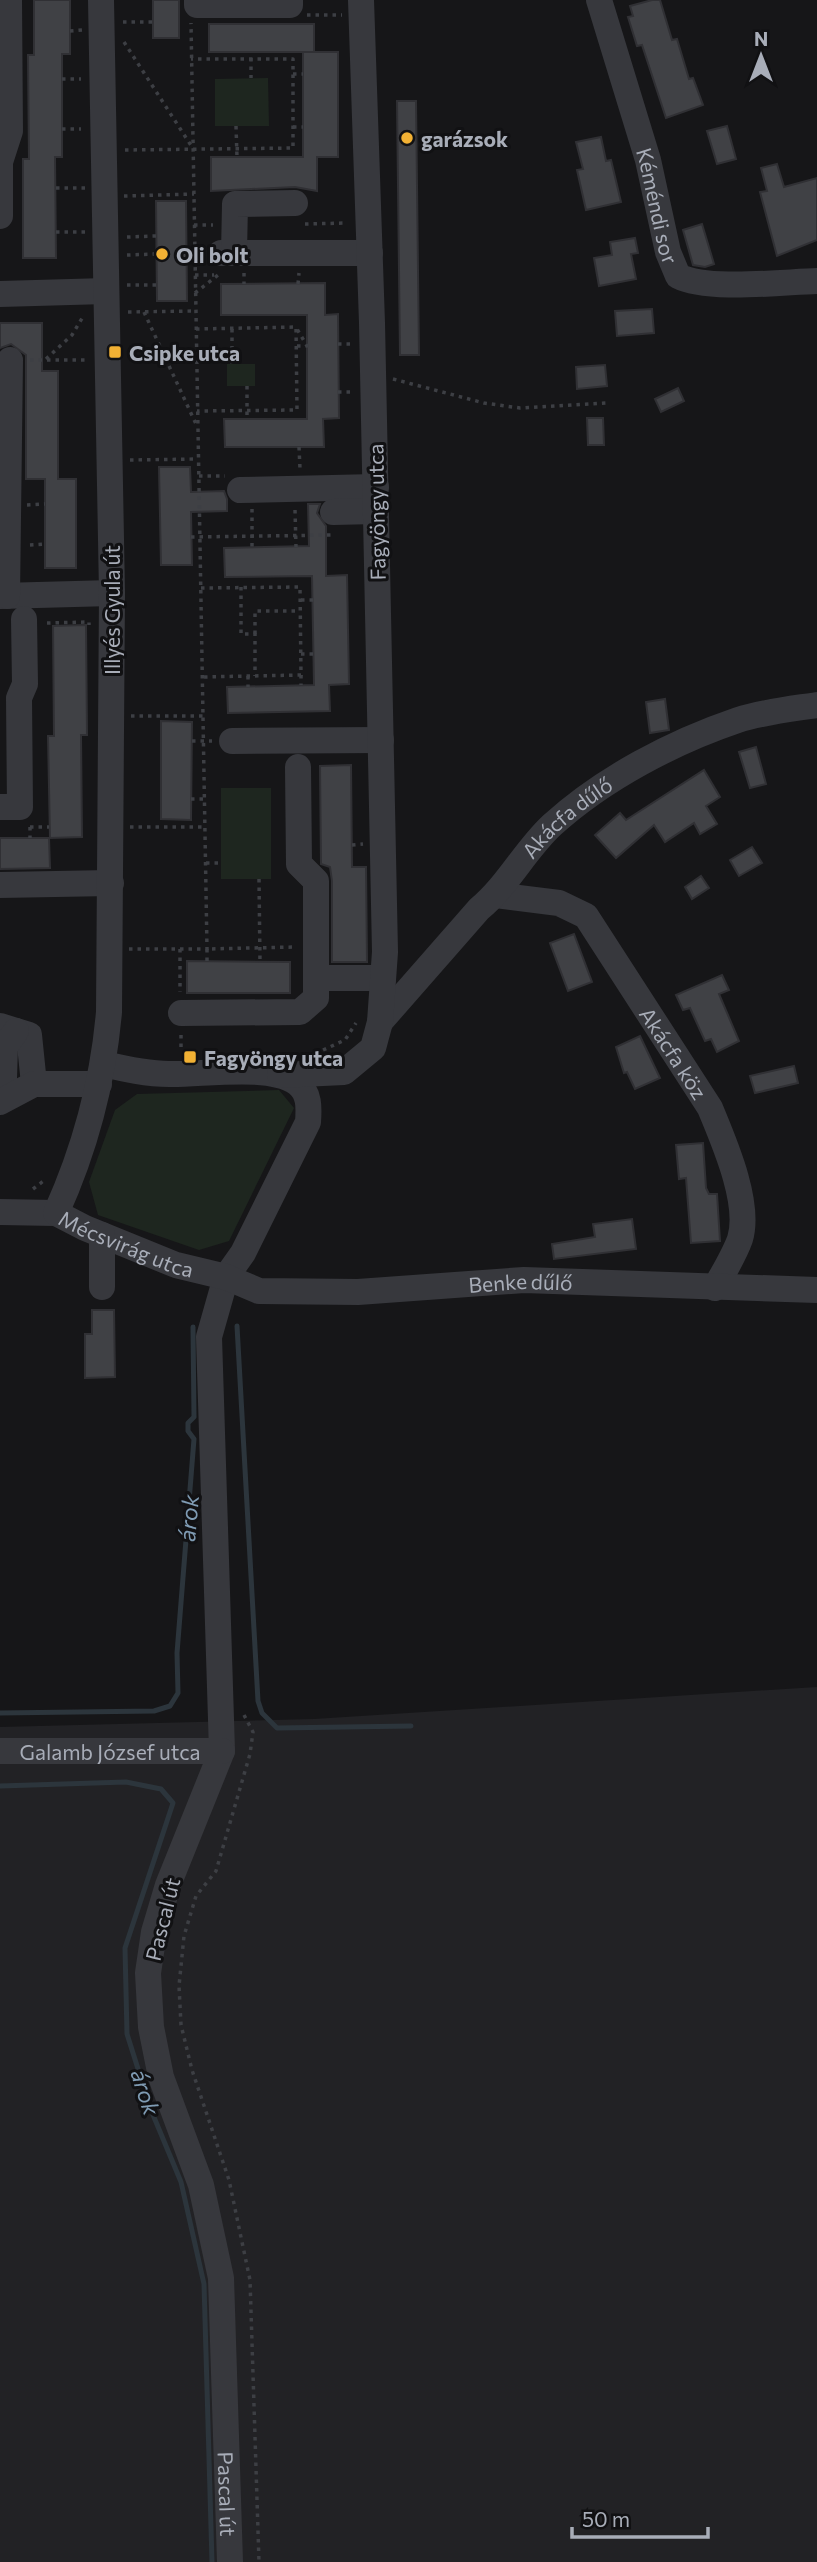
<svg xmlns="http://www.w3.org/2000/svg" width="817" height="2562" font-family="Commissioner,sans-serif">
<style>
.built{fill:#222225}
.green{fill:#1e261f}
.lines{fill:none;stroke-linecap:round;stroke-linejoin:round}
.stream{stroke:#2c353c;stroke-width:5}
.building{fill:#404145;stroke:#303034;stroke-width:2}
.path{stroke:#3d3f44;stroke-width:3.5;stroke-dasharray:3.5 5;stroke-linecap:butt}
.minor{stroke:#37383d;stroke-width:26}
.poi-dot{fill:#f2b134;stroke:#111113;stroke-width:2.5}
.labels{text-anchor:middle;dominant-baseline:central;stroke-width:6;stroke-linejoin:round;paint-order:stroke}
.poi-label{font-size:21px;font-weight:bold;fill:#a8adb8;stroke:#111113;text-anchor:start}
.street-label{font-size:21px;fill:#a8adb8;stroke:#111113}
.water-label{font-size:23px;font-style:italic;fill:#7f9bb3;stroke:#111113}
</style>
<rect width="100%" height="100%" fill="#161618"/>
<polygon class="built" points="817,1687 817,2562 0,2562 0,1727 314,1719"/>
<g class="green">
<polygon points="268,78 269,126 215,126 215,79"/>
<polygon points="255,364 255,386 227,386 227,364"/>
<rect x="221" y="788" width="50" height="91"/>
<polygon points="279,1090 294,1108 229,1241 199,1250 98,1215 89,1182 115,1110 137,1094"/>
</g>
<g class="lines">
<g class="stream">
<polyline points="237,1326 258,1701 262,1713 277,1728 411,1726"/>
<polyline points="0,1713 154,1711 170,1706 178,1693 177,1653 194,1439 188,1431 188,1423 194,1417 193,1327"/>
<polyline points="0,1786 126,1782 161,1789 173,1803 125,1948 127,2034 151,2110 181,2182 204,2284 212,2562"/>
</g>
</g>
<g class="building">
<polygon points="34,0 70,0 70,54 62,54 62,157 55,157 56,258 23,258 23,159 29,159 28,55 34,55"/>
<rect x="153" y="0" width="26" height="38"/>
<polygon points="652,0 660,0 672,40 677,39 689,79 693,78 703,105 666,118 642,45 637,46 628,17 633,16 630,6"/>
<rect x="209" y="24" width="105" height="28"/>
<polygon points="303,52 338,52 338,157 317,157 317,191 295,187 211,191 211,157 303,157"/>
<polygon points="397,101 416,101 419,355 400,355"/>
<polygon points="727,126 736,159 717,164 707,131"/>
<polygon points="601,137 606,161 611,160 621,202 586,210 577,170 583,169 576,142"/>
<polygon points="777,164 784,187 817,178 817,240 777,256 760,192 767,191 761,168"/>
<polygon points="156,201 186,201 187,301 157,301"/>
<polygon points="702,224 714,264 705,267 693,265 683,230"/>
<polygon points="635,238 638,253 631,254 636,279 599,286 594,258 612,255 610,242"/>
<polygon points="325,283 325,315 338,314 339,418 323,419 324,447 225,447 224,419 307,419 307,315 221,315 221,284"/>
<polygon points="652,309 654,333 617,336 615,311"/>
<polygon points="0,323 42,323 42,371 58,371 58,479 76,479 76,568 45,568 45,479 26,479 26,355 11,344 0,348"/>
<polygon points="605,365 607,386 577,389 576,367"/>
<polygon points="678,388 684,401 661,412 655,399"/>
<polygon points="587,418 603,418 604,445 588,445"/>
<polygon points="159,467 190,467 191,492 224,491 227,499 227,511 191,512 192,565 161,565"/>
<polygon points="308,504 320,504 317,513 326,526 326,576 347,575 349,684 329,685 330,711 228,713 227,687 314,685 312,576 225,577 224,548 309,546"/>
<polygon points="86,625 87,735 81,735 82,837 50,838 48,736 54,736 53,626"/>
<polygon points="665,699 669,730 650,733 646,702"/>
<polygon points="161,721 192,722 191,820 161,819"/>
<polygon points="756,747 766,784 750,788 739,752"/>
<polygon points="351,765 352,867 366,867 367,962 332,962 332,881 330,867 321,864 320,766"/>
<polygon points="704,770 720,797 706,806 717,824 700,834 694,823 665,842 654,825 616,858 595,835 620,813 626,820"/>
<polygon points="0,838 49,838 50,868 0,869"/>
<polygon points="752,847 762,863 739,876 730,860"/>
<polygon points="701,876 709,888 692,899 685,887"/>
<polygon points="574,934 592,982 568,991 550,943"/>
<polygon points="187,961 290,962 290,993 187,993"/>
<polygon points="722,975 729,990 719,994 739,1041 717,1052 711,1039 705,1041 690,1008 683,1010 676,995"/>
<polygon points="640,1036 660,1078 635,1089 627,1072 624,1073 616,1047"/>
<polygon points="794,1066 798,1083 755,1093 750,1076"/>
<polygon points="703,1143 706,1188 709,1194 717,1194 720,1241 691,1243 686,1178 679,1179 676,1145"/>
<polygon points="632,1219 636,1249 554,1259 552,1244 595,1237 593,1224"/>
<polygon points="92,1310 114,1310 115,1377 85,1378 85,1334 92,1334"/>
</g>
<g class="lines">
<g class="path">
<polyline points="307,15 342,15"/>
<polyline points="123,22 153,22"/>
<polyline points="70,31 82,30"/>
<polyline points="124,42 192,147"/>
<polyline points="251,58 251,78"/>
<polyline points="293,74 303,74"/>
<polyline points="62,79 81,79"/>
<polyline points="236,126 237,157"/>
<polyline points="293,127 303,127"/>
<polyline points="62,129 81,129"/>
<polyline points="125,150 293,148 293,59 191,59"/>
<polyline points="56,188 85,188"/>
<polyline points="124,196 194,194"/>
<polyline points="305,224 346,223"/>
<polyline points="194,225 213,225"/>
<polyline points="56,232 85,232"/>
<polyline points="127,237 156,236"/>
<polyline points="127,255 156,254"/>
<polyline points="244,273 244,284"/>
<polyline points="195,275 214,275"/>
<polyline points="298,284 299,273"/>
<polyline points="127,285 157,285"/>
<polyline points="195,293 218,275"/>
<polyline points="128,312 196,311"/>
<polyline points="144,312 196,424"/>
<polyline points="196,329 296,327 297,410 197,411"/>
<polyline points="232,329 232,364"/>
<polyline points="338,344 350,344"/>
<polyline points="297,346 307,346 297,329"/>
<polyline points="46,359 72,335 84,315"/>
<polyline points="30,360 85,360"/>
<polyline points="393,379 484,403 520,408 606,403"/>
<polyline points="247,386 247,419"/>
<polyline points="338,392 354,392"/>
<polyline points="299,447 300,469"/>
<polyline points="130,460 198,459"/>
<polyline points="199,476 225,476"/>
<polyline points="27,505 45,504"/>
<polyline points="252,509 252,547"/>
<polyline points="295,510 296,547"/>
<polyline points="191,537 333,535"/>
<polyline points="30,545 45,544"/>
<polyline points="241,587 241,634 255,634 255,676"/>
<polyline points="201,588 300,587 301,675 202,677"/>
<polyline points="301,600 313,600"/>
<polyline points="47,623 89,622 89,625"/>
<polyline points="255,634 255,611 300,611"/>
<polyline points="301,654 314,654"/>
<polyline points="301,675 301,685"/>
<polyline points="248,676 248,687"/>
<polyline points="131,716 203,716"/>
<polyline points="192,741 212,741"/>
<polyline points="191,799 204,799"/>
<polyline points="30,827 49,827"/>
<polyline points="30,827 30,838"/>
<polyline points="130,827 205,827"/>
<polyline points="352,845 363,844"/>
<polyline points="206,863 221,863"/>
<polyline points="259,879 260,962"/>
<polyline points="129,949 207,949 191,23"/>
<polyline points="180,949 180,992"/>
<polyline points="207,961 207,949 296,947"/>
<polyline points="181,1035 181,1052"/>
<polyline points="323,1050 345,1040 356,1023"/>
<polyline points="33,1189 46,1179"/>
<polyline points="244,1715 253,1732 250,1754 216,1871 196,1896 184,1936 179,1986 181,2025 192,2070 229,2180 250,2280 259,2562"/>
</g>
<g class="minor">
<polyline points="197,0 197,5 290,5 290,0"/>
<path id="s1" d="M599 0 648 160 668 252 678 276C707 291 782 282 817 281"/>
<polyline points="0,216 0,162 10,131 9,0"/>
<polyline points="221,253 370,253"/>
<polyline points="234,253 235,204 295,203"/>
<polyline points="0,294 106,291"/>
<polyline points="240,490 376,487"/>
<polyline points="333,512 376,511"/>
<polyline points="0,596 112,593"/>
<polyline points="7,596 10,360"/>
<polyline points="232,741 381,740"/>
<polyline points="0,807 20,807 19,698 25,684 24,619"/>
<polyline points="0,885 111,883"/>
<path id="s2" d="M496 895 559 903 586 916 710 1108C724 1142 751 1203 740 1239 734 1256 723 1273 715 1288"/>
<polyline points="316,978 383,978"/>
<polyline points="181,1013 300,1012 316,998 316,881 299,864 298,767"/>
<path id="s3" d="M380 1022 479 909C508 885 525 850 552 825 604 778 673 742 738 720 763 712 791 709 817 705"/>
<polyline points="0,1026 29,1035 34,1084"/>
<path id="s4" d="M104 1064C125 1069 147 1074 169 1074 202 1075 270 1063 297 1083 310 1093 309 1108 308 1122L243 1253 226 1277 209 1337 222 1751 168 1885 154 1932 148 1973 151 2027 161 2077 201 2185 221 2278 230 2562"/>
<polyline points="280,1075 344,1072 373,1048 380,1022 385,952 372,323 361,0"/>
<polyline points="0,1082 4,1078 5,1047 16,1031"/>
<polyline points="0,1102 34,1084 99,1084"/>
<path id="s5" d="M0 1212 56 1213 85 1228 176 1265 226 1277 259 1291 358 1292 524 1280 817 1290"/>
<path d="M56 1213C85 1149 103 1081 109 1012L112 593 101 0"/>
<polyline points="102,1235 102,1287"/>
<path id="s6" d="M0 1751H222"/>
</g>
</g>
<g class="poi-dot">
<circle cx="407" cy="138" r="7"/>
<circle cx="162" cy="254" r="7"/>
<rect x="108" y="345" width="14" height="14" rx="3.5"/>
<rect x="183" y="1050" width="14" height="14" rx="3.5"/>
</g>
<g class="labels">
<g class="poi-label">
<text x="421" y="138">garázsok</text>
<text x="176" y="254">Oli bolt</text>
<text x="129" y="352">Csipke utca</text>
<text x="204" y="1057">Fagyöngy utca</text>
</g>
<g class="street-label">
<text stroke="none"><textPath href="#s1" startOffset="214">Kéméndi sor</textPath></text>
<text transform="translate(376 512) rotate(-91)">Fagyöngy utca</text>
<text transform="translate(111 610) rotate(-90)">Illyés Gyula út</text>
<text stroke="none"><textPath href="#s3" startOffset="278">Akácfa dűlő</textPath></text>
<text stroke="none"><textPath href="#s2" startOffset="256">Akácfa köz</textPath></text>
<text stroke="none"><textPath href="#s5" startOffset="133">Mécsvirág utca</textPath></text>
<text stroke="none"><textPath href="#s5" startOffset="536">Benke dűlő</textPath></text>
<text stroke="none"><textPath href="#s6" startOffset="110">Galamb József utca</textPath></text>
<text transform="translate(162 1919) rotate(-76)">Pascal út</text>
<text stroke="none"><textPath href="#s4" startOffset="1657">Pascal út</textPath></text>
</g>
<g class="water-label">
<text transform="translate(188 1518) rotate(-85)">árok</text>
<text transform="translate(146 2092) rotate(72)">árok</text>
</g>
</g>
<g transform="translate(761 56)" stroke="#111113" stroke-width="5" paint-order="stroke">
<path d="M0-5L12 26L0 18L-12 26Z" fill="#a8adb8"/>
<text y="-10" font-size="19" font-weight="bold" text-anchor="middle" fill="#a8adb8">N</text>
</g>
<path d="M572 2527v10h136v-10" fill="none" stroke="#a8adb8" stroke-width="3.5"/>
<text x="582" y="2527" font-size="21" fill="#a8adb8" stroke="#111113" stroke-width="5" paint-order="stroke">50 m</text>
</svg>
